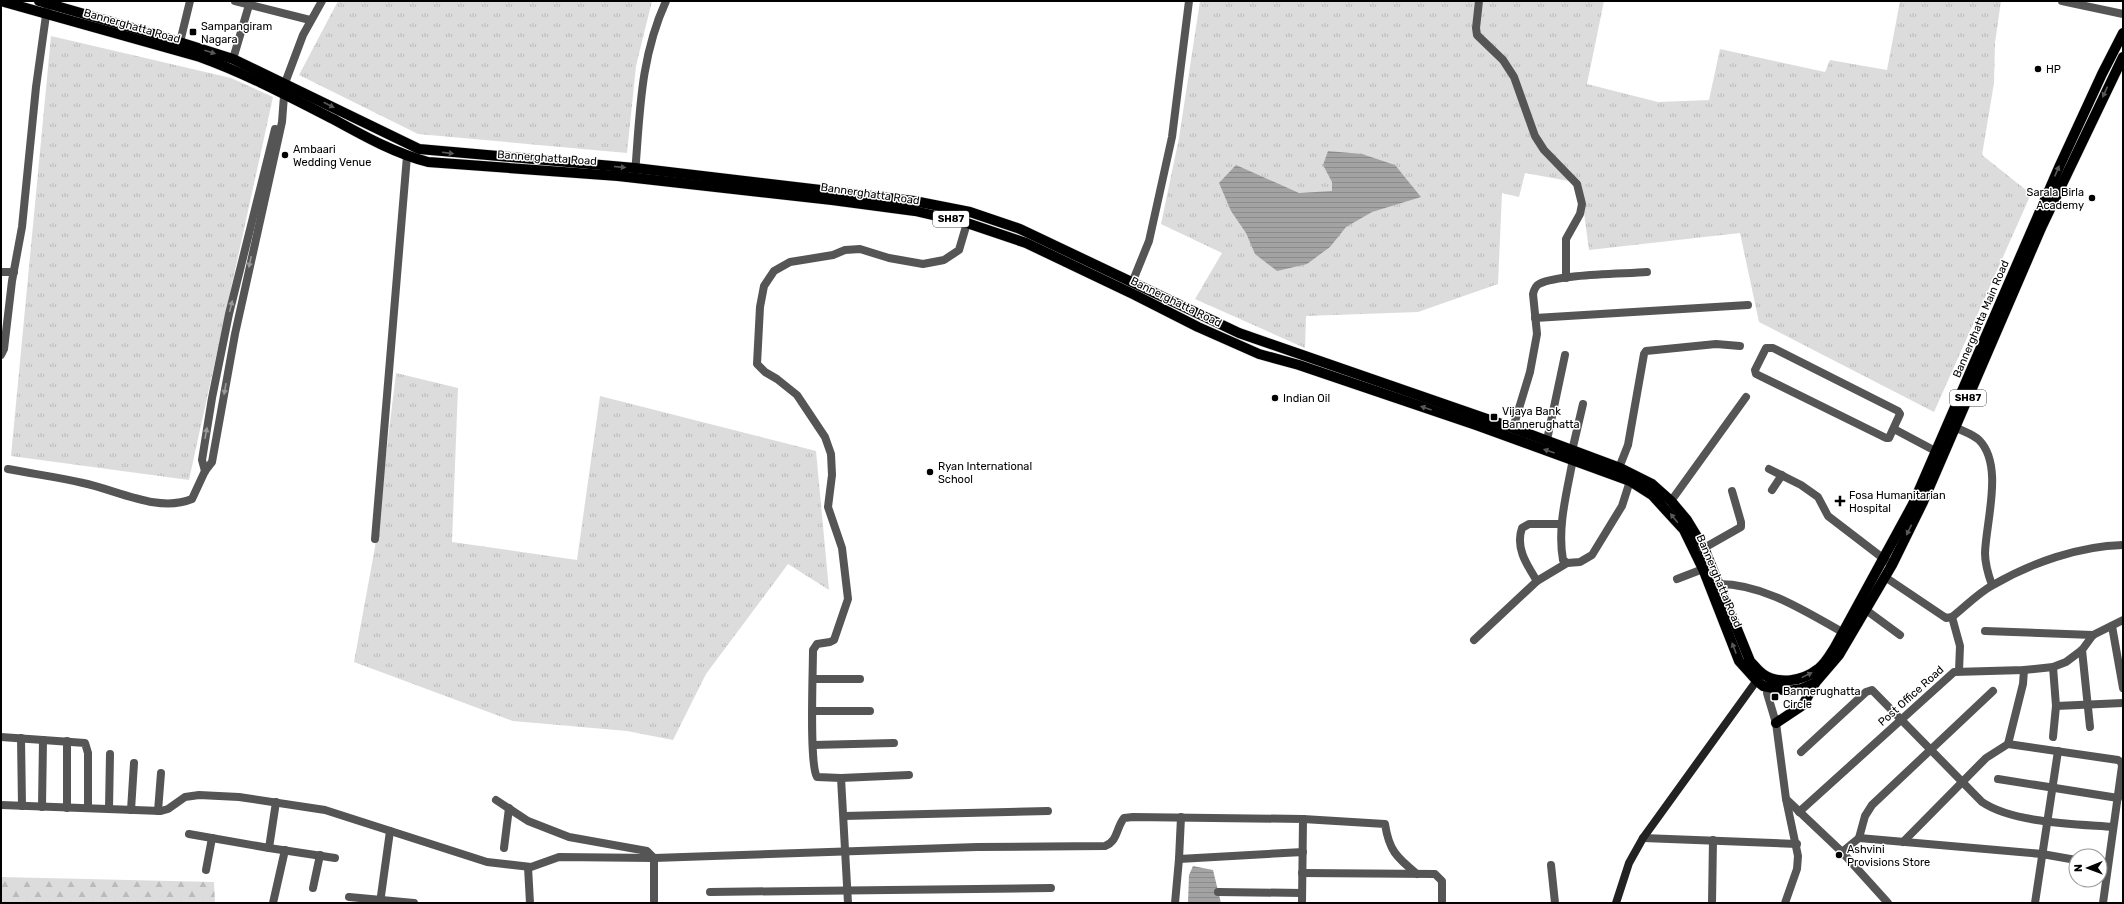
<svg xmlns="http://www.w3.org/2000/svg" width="2124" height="904" font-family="Rubik,sans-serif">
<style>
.grass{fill:url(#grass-tufts)}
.forest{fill:url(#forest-firs)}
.water{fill:url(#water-rules)}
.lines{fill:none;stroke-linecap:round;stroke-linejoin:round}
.primary-casing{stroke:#dbdbdb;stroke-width:11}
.minor{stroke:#555;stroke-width:8}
.tertiary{stroke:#555;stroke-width:8}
.secondary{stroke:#222;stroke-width:8}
.primary{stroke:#000;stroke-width:10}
.oneway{fill:#595959}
.oneway2{fill:#999}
.poi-dot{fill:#000;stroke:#fff;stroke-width:1.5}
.labels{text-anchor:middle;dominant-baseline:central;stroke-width:3;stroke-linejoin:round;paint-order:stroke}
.shield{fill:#fff;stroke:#4c4c4c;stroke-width:1}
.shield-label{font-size:10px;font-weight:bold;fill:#000}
.street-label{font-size:11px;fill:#000;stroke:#fff}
.poi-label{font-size:11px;fill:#000;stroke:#fff;text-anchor:start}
</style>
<defs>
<pattern id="grass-tufts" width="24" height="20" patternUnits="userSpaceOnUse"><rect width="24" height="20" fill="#dcdcdc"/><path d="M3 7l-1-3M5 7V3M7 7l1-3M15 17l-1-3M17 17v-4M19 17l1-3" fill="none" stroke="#bbb"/></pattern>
<pattern id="forest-firs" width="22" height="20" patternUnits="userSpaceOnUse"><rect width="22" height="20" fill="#dcdcdc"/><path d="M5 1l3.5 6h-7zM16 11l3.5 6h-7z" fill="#bbb"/></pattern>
<pattern id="water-rules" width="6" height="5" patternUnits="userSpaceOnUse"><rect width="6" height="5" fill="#a3a3a3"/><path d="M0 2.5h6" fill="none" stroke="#8b8b8b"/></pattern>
</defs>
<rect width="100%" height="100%" fill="#fff"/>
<g class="grass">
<polygon points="338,1 652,1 636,66 627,153 418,134 299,75"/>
<polygon points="1200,1 1604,1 1587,84 1658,102 1709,100 1720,49 1825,72 1830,60 1887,70 1900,1 2001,1 1995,43 1994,83 1982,155 2031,194 1934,412 1759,322 1740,233 1589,250 1580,183 1525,173 1519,197 1502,193 1498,284 1418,312 1306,316 1305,348 1195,299 1222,253 1161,224 1179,138"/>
<polygon points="51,36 231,78 273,97 189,480 11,456"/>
<polygon points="396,373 458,388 452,542 577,560 600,396 816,451 829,590 788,564 706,674 673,740 627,731 513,721 354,662 375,547"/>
</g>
<polygon class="forest" points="1,877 214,882 215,903 1,903"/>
<g class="water">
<polygon points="1328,151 1362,154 1395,165 1421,197 1372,212 1346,227 1330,247 1307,264 1277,271 1255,254 1246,233 1231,211 1219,183 1236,165 1299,193 1332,191 1332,182 1323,165"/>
<polygon points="1193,866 1213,870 1221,903 1188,903 1189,875"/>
</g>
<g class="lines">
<defs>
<g id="primary">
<path d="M1 1 200 57C247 74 290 97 333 119 364 136 394 153 428 162L618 176 832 200 915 211 967 223 1026 243 1135 295 1198 327 1259 354 1299 365 1476 425 1630 481 1652 495 1684 530 1703 569 1739 661 1757 681 1763 686 1788 691 1801 689 1815 683 1839 655 1892 565 1923 502 2042 226 2123 57"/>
<path d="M39 1 157 35 233 59 419 149 635 168 914 201 970 212 1020 229 1239 333 1513 428 1620 468 1652 484 1671 501 1687 520 1704 548 1750 661C1754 665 1758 671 1763 674 1779 685 1803 681 1818 669 1825 664 1830 655 1835 647L1913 504 2060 165 2102 74 2123 33"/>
<polyline points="1776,723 1803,705 1815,683"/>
</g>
</defs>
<use href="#primary" class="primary-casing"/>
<g class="minor">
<polyline points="235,1 310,20"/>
<polyline points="1479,1 1476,28 1477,35 1503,60 1514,77 1535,136 1544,150 1577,184 1582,204 1580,214 1566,239 1566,278"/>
<polyline points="2062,1 2123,14"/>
<polyline points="180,42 190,1"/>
<polyline points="233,59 249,5"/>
<path d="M635 174C640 113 640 58 666 1"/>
<polyline points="1,272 14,272"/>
<polyline points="1132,283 1149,241 1172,137 1189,1"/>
<polyline points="1535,318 1748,305"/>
<polygon points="1766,348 1773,348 1898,411 1900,414 1889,438 1886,438 1756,374 1755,370"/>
<polyline points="1,355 4,349 12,281 22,227 36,87 47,8"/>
<path d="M1955 427C1962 431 1973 434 1979 440 2004 465 1986 521 1985 553 1985 564 1988 574 1992 585"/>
<path d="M1513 428 1530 372 1537 334 1533 294C1534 290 1535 286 1539 284 1559 274 1623 274 1647 272"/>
<polyline points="1894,429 1941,454"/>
<polyline points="1547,440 1565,355"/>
<polyline points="1572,451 1583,404"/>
<path d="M1573 459C1567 492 1557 527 1563 560L1567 563 1580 562 1592 555 1622 506 1630 481"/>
<path d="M8 469C33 474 58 477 83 483 117 490 158 513 192 499L205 471 212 462 235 334 282 122 285 83 303 35 322 1"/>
<polyline points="1769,469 1801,485 1818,497 1828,516 1888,562"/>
<polyline points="205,471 202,460 212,398 229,314 275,129"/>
<polyline points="1617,473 1628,445 1644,354 1646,351 1716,344 1740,346"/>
<polyline points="1772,490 1782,475"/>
<polyline points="1671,501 1746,397"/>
<polyline points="375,539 407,156"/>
<polyline points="1704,548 1741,527 1741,522 1732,491"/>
<path d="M1885 577 1946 618 1952 617C1965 607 1978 593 1993 585 2031 563 2079 546 2123 545"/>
<polyline points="1677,579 1703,569"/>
<path d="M1537 581C1527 565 1515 548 1522 528L1529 524H1561"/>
<path d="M1719 584C1764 584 1806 612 1844 633"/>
<polyline points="1866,610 1900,635"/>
<polyline points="1952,617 1960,646 1959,671"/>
<polyline points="2112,626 2123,688"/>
<polyline points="1985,631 2093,635"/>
<polyline points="1474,640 1537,581 1567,563"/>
<polyline points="2082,650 2090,727"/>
<polyline points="813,679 860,679"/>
<polyline points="2056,706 2123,703"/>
<polyline points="813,711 870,711"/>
<polyline points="1,737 85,743 88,753 88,808"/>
<polyline points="2053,737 2056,706 2053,667"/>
<polyline points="21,738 22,806"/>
<polyline points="2008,744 2023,684 2024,670"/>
<polyline points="813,745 894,743"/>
<path d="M1801 752 1866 692 1872 690 1982 802C2013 823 2075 824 2113 827"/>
<polyline points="841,778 909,775"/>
<polyline points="1998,779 2118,798"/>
<polyline points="496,800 528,821 569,837 647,851 654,858 654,903"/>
<polyline points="276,802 269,848 335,858"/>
<path d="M1 805 161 811 168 809 185 797 199 795 239 797 325 810 487 862 531 867 559 857 654 858 977 847 1105 846C1118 841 1116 828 1124 818L1133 817 1303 819 1302 903"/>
<polyline points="42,807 43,740"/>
<polyline points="67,808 67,741"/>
<polyline points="109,809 110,754"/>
<polyline points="131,810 134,763"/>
<polyline points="158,811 161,773"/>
<polyline points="1799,812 1954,672 2024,670 2053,667 2066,662 2082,650 2093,635 2123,620"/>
<polyline points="844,816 1048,811"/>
<polyline points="1181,817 1179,859 1303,852"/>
<path d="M1303 819 1385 824C1389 850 1396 857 1417 874"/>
<polyline points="189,834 269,848"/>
<polyline points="1643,838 1797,844"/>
<polyline points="1859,838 1865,816 1872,805 1993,691"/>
<polyline points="1903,842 1986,758 2008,744 2118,760 2121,762 2122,766 2103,903"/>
<polyline points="504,848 509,808"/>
<polyline points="1842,852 1859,838 2042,854 2076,860"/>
<polyline points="1551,865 1555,903"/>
<polyline points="528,867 530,903"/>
<polyline points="206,870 212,838"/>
<polyline points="1302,873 1435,874 1442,881 1442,903"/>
<polyline points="313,888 320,855"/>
<polyline points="710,892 1051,888"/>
<polyline points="1218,892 1302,893"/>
<polyline points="349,897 414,903"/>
<polyline points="273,903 285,850"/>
<polyline points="380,903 390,831"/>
<path d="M848 903 841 778 817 777C809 764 813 672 813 650L817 644 830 642 834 640 848 599 842 548 828 507 832 475 831 454 825 437 797 395 777 379 765 372 757 364 760 307 764 286 774 271 790 262 833 255 845 250 860 249 889 258 923 264 944 260 959 250 967 223"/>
<polyline points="1175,903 1179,859"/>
<polyline points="1712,903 1713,840"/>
<polyline points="1785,903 1797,869 1798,856 1786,799"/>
<polyline points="2035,903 2058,751"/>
</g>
<polyline class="tertiary" points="1769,681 1767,693 1776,723 1786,799 1842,852 1888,903"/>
<polyline class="secondary" points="1616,903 1629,863 1643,838 1760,676"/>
<use href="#primary" class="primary"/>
</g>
<defs><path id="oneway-solid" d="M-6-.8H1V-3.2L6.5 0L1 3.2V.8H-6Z"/></defs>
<g class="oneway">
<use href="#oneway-solid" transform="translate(210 52) rotate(18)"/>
<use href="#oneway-solid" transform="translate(2105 92) rotate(115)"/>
<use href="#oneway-solid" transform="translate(329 105) rotate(27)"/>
<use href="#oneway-solid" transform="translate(448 153) rotate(7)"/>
<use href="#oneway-solid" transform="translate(620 167) rotate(5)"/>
<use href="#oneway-solid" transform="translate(2057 171) rotate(-67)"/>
<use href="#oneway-solid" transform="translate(1426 408) rotate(-161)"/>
<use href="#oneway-solid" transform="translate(1549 451) rotate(-161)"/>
<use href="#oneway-solid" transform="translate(1674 518) rotate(-129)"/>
<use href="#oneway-solid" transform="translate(1909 530) rotate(116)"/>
<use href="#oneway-solid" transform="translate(1734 648) rotate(-111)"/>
<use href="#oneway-solid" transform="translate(1807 675) rotate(-26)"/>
</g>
<g class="oneway2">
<use href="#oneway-solid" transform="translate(250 262) rotate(102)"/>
<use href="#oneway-solid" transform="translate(231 306) rotate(-76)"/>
<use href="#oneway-solid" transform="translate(225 389) rotate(100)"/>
<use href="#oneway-solid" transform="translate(206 433) rotate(-80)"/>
</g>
<g class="poi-dot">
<rect x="189" y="28" width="8" height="8" rx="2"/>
<circle cx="2038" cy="69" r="4"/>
<circle cx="285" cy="155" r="4"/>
<circle cx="2092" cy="198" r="4"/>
<circle cx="1275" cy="398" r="4"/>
<rect x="1490" y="413" width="8" height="8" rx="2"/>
<circle cx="930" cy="472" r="4"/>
<path d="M1838 495h4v4h4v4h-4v4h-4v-4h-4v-4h4z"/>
<rect x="1771" y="693" width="8" height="8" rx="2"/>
<circle cx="1839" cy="855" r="4"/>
</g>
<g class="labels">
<g class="shield">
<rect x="933" y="211" width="36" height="16" rx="3"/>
<rect x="1950" y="390" width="36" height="16" rx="3"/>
</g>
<g class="shield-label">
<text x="951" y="219">SH87</text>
<text x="1968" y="398">SH87</text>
</g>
<g class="street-label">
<text transform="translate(132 26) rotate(16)">Bannerghatta Road</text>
<text transform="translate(547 158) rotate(4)">Bannerghatta Road</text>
<text transform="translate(870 194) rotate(8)">Bannerghatta Road</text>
<text transform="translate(1176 302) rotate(26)">Bannerghatta Road</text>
<text transform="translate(1981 319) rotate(-67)">Bannerghatta Main Road</text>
<text transform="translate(1719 581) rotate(67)">Bannerghatta Road</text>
<text transform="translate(1911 696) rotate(-42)">Post Office Road</text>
</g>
<g class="poi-label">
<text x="201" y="26">Sampangiram<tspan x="201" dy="13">Nagara</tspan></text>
<text x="2046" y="69">HP</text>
<text x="293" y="149">Ambaari<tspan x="293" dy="13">Wedding Venue</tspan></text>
<text x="2084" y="192" text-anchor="end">Sarala Birla<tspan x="2084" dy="13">Academy</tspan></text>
<text x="1283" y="398">Indian Oil</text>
<text x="1502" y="411">Vijaya Bank<tspan x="1502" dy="13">Bannerughatta</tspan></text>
<text x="938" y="466">Ryan International<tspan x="938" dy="13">School</tspan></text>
<text x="1849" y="495">Fosa Humanitarian<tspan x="1849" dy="13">Hospital</tspan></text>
<text x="1783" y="691">Bannerughatta<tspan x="1783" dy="13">Circle</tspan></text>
<text x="1847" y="849">Ashvini<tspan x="1847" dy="13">Provisions Store</tspan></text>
</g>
</g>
<rect width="2124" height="904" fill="none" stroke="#000000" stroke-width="4"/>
<g transform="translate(2088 868) rotate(269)"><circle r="19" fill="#ffffff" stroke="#999999"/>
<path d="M0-3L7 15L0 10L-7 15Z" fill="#000000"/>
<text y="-6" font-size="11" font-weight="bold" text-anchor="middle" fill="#000000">N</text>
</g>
</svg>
